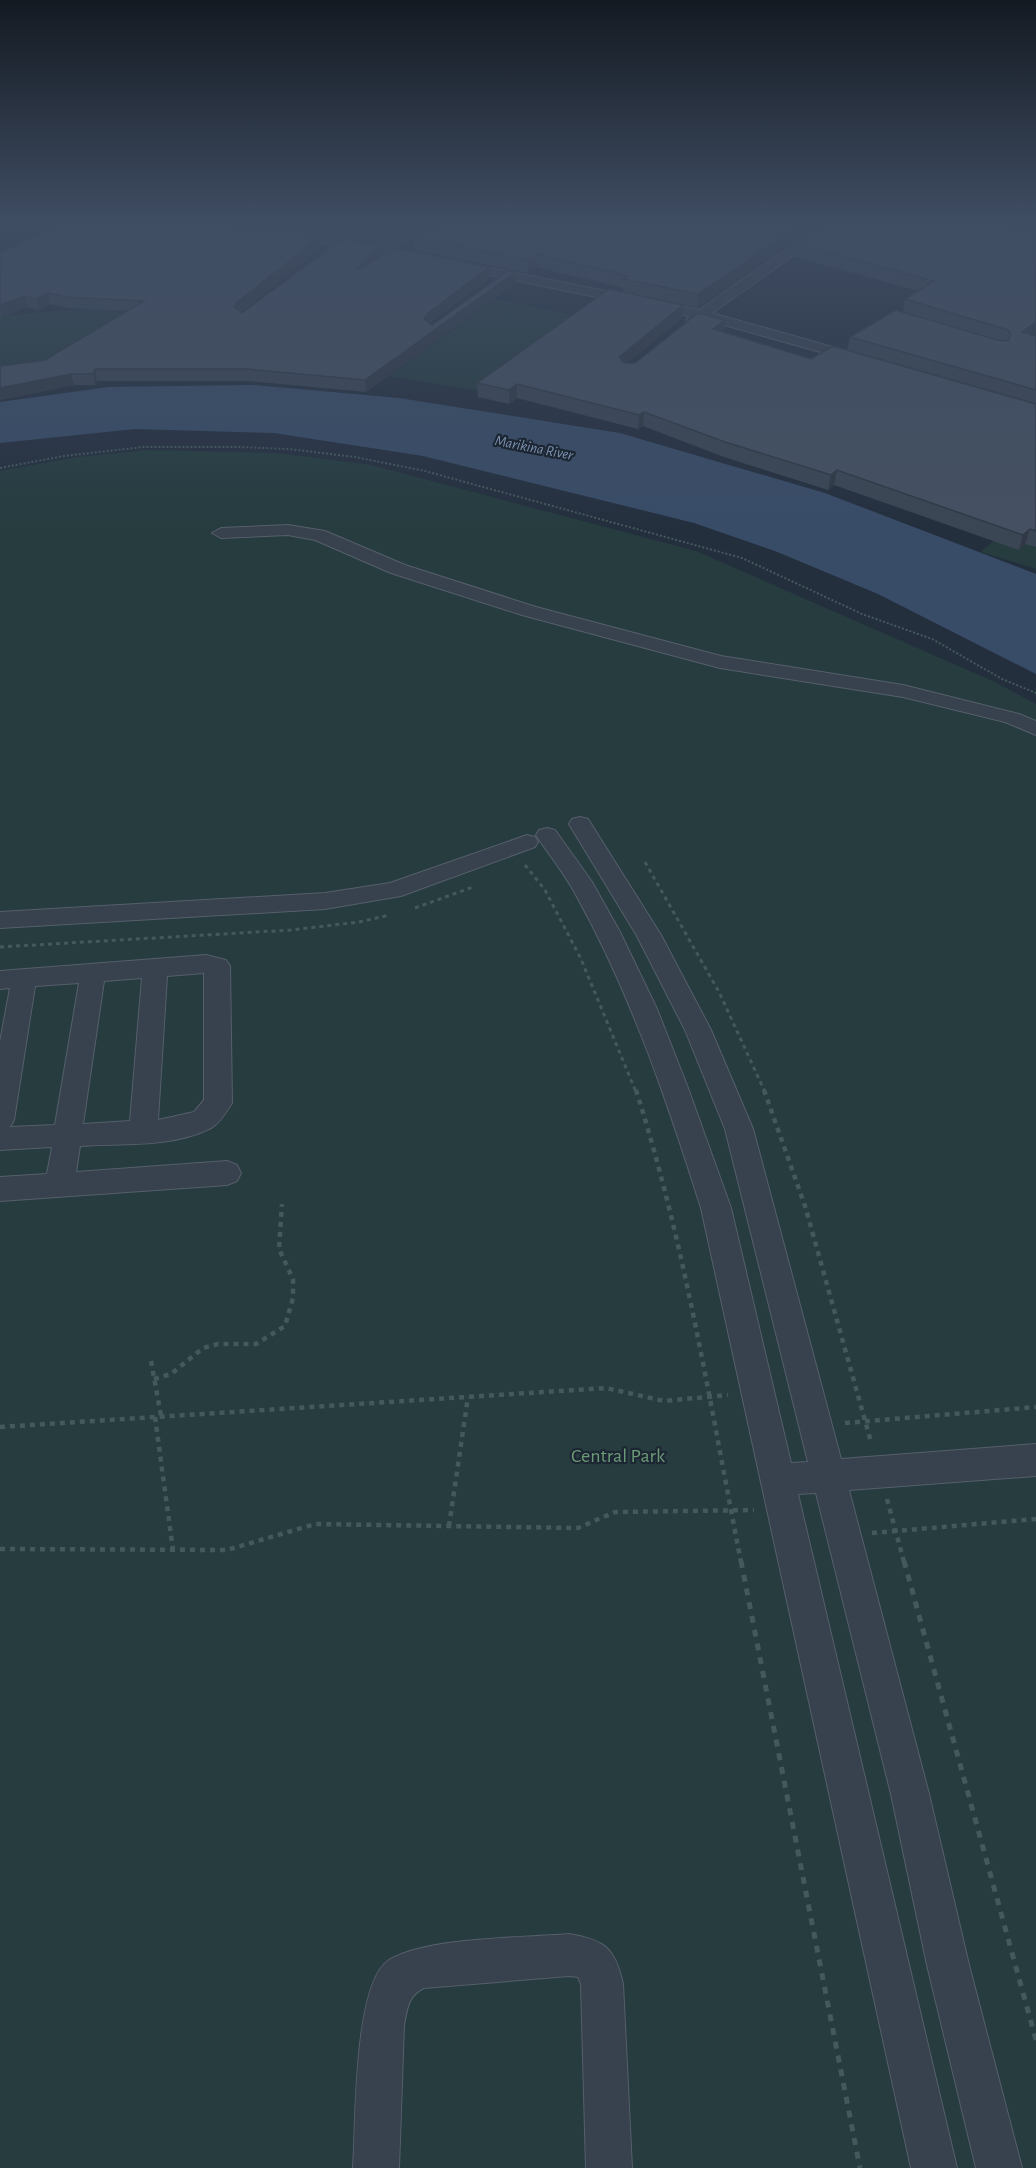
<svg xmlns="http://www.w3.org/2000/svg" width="1036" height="2168" font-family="'Alegreya Sans',sans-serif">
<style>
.green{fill:#263c3f}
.water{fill:#394c67}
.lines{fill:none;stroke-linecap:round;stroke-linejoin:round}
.minor-casing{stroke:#565f6c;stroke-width:2}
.path-far3{stroke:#44595c;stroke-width:2;stroke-dasharray:2 2;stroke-linecap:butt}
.path-far2{stroke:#44595c;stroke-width:3;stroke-dasharray:4 4;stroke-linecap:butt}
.path-far1{stroke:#44595c;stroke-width:4.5;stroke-dasharray:5 5;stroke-linecap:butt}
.path{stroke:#44595c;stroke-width:5;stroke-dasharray:7 7;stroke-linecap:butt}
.minor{fill:#38414e;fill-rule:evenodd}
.wall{fill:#3b4654}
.shaded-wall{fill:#303945}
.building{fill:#455162;stroke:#303945;stroke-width:1.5}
.labels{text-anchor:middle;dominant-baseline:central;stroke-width:4.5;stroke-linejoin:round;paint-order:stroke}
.far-water-label{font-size:15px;font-style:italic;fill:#7c92b1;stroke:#1d2633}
.near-park-label{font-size:20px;fill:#6b9a76;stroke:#1d2633}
</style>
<rect width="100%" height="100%" fill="#242f3e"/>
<g class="green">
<polygon points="495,299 584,317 480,391 389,376"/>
<polygon points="94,308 130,315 37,369 0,374 0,316"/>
<polygon points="148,450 277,453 371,465 696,551 995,682 1036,704 1036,2168 0,2168 0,471 77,457"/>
<polygon points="1036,503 1036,569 981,552"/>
</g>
<polygon class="water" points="253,385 399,398 620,433 825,493 1036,574 1036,674 878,594 775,551 694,523 423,456 274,433 135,429 0,443 0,402 108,387"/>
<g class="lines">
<defs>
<g id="minor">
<polygon points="420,223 436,223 393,248 699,310 824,223 839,223 712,313 868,357 870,360 863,364 703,319 693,324 688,323 686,320 689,316 381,253 285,239 279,235 285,231 379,245"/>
<polygon points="288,525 325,531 405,565 536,607 721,656 903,685 1019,714 1036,721 1036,735 1005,722 903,697 720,668 522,615 391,573 315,540 288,535 221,538 212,533 221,528"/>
<path d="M580 817 588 819 661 935 711 1030 753 1129 841 1459 1036 1444V1476L849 1490 929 1794 969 1965 1022 2168H976L927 1965 891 1794 816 1493 798 1494 957 2168H911L701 1208C667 1101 631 994 576 895 565 874 549 855 536 835L539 830 547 828 555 830 592 882 620 932 657 1009 688 1088 731 1208 791 1463 808 1462 725 1129 685 1030 637 936 569 824 572 819Z"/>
<polygon points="527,835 535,837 538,842 535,847 401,896 325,909 0,928 0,912 325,893 390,883"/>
<path d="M206 955 226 960 230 966 232 1103C227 1111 219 1124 211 1128 172 1148 122 1143 80 1146L76 1172 227 1161 237 1165 241 1173 237 1181 227 1185 0 1201V1177L47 1174 52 1147 0 1150V1042L10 988 0 989V971ZM204 973V1100L194 1112 158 1120 167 976ZM142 978 130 1121 83 1124 104 981ZM79 983 55 1125 10 1127 14 1120 35 986Z"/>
<path d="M569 1934C605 1940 615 1948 623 1984L632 2168H586L581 1984 578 1977 569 1976 424 1988C408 1995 407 2010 404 2025L399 2168H353C356 2126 353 1983 389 1960 427 1937 522 1938 569 1934Z"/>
</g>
</defs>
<use href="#minor" class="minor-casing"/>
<polyline class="path-far3" points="0,468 64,456 143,447 239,447 289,449 355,457 425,471 742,558 862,614 932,639 1002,679 1036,693"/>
<g class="path-far2">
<polyline points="645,862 719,992 765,1092"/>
<polyline points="525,865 545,890 581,959 636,1092"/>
<polyline points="415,908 473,887"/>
<polyline points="0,947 291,930 359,922 390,915"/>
</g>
<g class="path-far1">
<path d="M636 1090C685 1244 710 1404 741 1562"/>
<polyline points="764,1090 805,1206 871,1442"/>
<polyline points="151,1361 161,1416"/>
<polyline points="154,1379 171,1374 203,1348 218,1344 256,1344 285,1326 293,1298 293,1279 279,1249 282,1204"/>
<polyline points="155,1417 173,1550"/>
<polyline points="845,1423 1036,1407"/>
<polyline points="0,1427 606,1388 664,1401 728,1395"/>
<polyline points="887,1499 904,1562"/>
<polyline points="449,1526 468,1397"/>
<polyline points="872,1533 1036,1519"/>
<polyline points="0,1549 227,1550 315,1524 578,1528 615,1512 754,1510"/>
</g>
<g class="path">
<polyline points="741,1561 860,2168"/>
<polyline points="904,1561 1036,2040"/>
</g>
<use href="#minor" class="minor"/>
</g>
<g class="wall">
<polygon points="232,223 414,223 379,243"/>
<polygon points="441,223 820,223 697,308 683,305 682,318 627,363 635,363 725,320 724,332 811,359 847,350 850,337 903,312 905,299 919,291 795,257 797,244 1031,223 1016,232 1036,223 1036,333 1033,335 1036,336 1036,547 1025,544 1019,550 834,485 828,490 724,457 643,426 638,429 517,398 509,404 478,397 477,383 623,292 623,288 537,267 528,273 414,250 414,237"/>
<polygon points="381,245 382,255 381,257 489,267 489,278 430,323 432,325 515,283 366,392 249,381 97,381 95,385 74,385 0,400 0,366 45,360 127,311 68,308 50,304 39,310 27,307 2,317 0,316 0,253 321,248 241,312 242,313"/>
</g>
<g class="shaded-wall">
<polygon points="395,223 414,223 379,243 378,232"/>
<polygon points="803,223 820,223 697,308 698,294"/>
<polygon points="1012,223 1031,223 1007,237 1010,224"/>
<polygon points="320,237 321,248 239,313 234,307 237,302"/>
<polygon points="381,245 382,255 357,280 356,270"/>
<polygon points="537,254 537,267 528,273 528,260"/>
<polygon points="489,267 489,278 428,325 424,319 427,314"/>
<polygon points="515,272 515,283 366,392 365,380"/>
<polygon points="48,293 50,304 39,310 36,299"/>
<polygon points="24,296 27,307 2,317 0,305"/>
<polygon points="683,305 682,318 618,370 619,357"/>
<polygon points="725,320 724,333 713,329"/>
<polygon points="1036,322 1036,333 1018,346 1022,332"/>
<polygon points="95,369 97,381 95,385 93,374"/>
<polygon points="71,374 74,385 0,400 0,388"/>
<polygon points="517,384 517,398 509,404 509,390"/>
<polygon points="644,412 643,426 638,429 639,415"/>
<polygon points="837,470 834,485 828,490 831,475"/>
<polygon points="1030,529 1025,544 1019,550 1023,535"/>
</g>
<g class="building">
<polygon points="61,223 214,223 320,237 237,302 234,307 242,313 341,240 381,245 356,270 397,248 489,267 427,314 424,319 432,325 508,271 515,272 365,380 247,369 95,369 93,374 71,374 0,388 0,366 45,360 144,301 66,297 48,293 36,299 24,296 0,305 0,253"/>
<polygon points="310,223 395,223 378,232"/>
<polygon points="441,223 803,223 698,294 623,279 628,276 537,254 528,260 414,237"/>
<polygon points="827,223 1012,223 1010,224 1009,227 1016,232 1036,223 1036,322 1022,332 1036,336 1036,390 850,337 896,310 997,340 1008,341 1011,334 1008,330 905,299 934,281 797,244"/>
<polygon points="609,289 683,305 619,357 624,363 635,363 698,313 725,320 713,329 811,359 833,346 1036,404 1036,531 1030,529 1023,535 837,470 831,475 725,442 644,412 639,415 517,384 509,390 477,383"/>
</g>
<linearGradient id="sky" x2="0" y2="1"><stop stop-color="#141a22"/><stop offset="0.42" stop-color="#3f4d63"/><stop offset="1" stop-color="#3f4d63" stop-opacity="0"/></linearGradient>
<rect width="1036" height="527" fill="url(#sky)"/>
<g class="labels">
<g class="far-water-label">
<text transform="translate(534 448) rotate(11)">Marikina River</text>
</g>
<g class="near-park-label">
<text x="618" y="1456">Central Park</text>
</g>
</g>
</svg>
